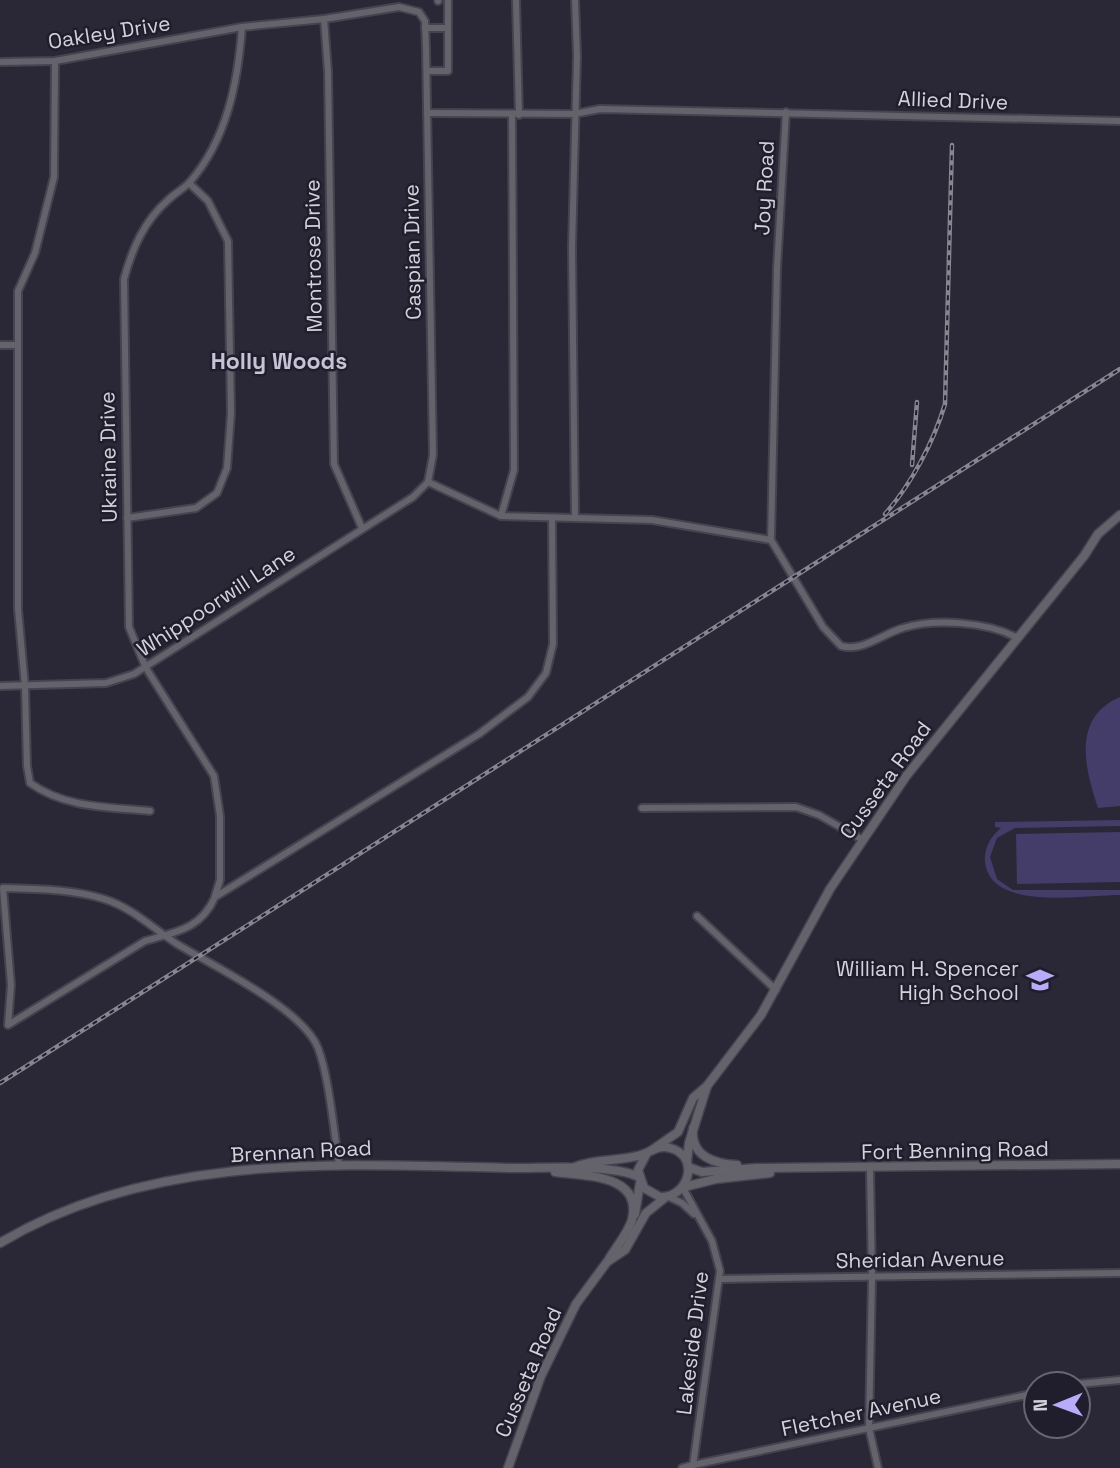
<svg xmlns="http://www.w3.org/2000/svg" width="1120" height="1468" font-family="'Space Grotesk',sans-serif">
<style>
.pitch{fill:#443c69}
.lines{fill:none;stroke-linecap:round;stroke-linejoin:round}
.minor-casing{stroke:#454350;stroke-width:10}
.tertiary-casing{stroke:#454350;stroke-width:11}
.minor{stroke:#64636b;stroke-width:6}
.tertiary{stroke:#64636b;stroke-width:8}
.rail-casing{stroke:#878590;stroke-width:4.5}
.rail{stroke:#201e2c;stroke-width:2;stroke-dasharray:5;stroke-linecap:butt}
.labels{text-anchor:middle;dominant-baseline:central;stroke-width:5;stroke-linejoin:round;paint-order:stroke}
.street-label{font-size:21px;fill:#d3d2db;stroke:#201e2c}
.poi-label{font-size:21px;fill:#d3d2db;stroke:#201e2c;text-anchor:end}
.neighbourhood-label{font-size:23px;font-weight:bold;fill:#c6c3d6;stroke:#201e2c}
</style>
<rect width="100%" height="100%" fill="#2a2836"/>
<g class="pitch">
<path d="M1120 697V806L1098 808C1085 769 1071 718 1120 697Z"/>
<path d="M1120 820V826L1015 828 997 838 990 857 997 879 1013 890H1120V895C1084 895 989 912 985 861 984 848 991 836 1001 828L995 827V822Z"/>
<polygon points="1120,832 1120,882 1017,884 1016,834"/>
</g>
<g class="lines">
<defs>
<g id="minor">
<polyline points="438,0 438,1"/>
<polyline points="516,0 519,115"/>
<polyline points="324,19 328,72 334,464 362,528"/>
<polyline points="425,28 448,28 448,71 427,71"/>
<polyline points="448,28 448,0"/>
<path d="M55 61 54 177 35 253 18 291V609L25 686 27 766 30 783C65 808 108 807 150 811"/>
<polyline points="0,62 55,61 242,27 324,19 399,7 419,12 425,21 426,48 433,455 428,482"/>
<path d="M786 112 777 268 771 540 823 627 841 646C863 652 882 634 903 628 935 618 986 622 1016 637"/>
<polyline points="427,113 574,114 600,109 1120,121"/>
<polyline points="0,345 17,345"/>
<polyline points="428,482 501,516 652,520 771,540"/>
<polyline points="501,516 514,470 512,115"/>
<polyline points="127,518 196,508 217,493 227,468 231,413 228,241 208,201 189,183"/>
<polyline points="575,518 572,248 577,56 575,0"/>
<polyline points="0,686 106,683 134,674 413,497 428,482"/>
<polyline points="642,808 796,807 819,815 863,840"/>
<path d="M215 896 220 880V816L214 776 146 668 129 627 124 279C132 249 144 221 168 200 174 194 183 189 189 183 227 140 238 82 242 27"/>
<polyline points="697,916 776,990"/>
<path d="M339 1164C334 1133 329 1076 318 1048 303 1009 213 966 177 944 154 929 131 907 104 899 72 889 37 889 3 888L11 985 8 1025 145 941C176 932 201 929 215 897L479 734 528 697 546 673 553 644 552 518"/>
<polyline points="870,1169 872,1278 869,1428 878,1468"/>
<polyline points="669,1197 682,1203 694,1214"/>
<polyline points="720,1279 1120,1273"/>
<polyline points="1078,1384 1120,1380"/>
<polyline points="693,1465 1036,1393"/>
<polyline points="682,1468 693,1465 720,1271 712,1241 683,1188"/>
</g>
<g id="tertiary">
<path d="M693 1128C690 1156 714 1164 737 1165"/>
<polyline points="652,1150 678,1132 693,1098 707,1086 761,1015 830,889 907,775 1084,556 1098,534 1120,515"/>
<polyline points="687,1162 689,1143 707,1086"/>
<path d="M575 1167C596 1158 622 1162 644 1154 653 1150 660 1145 670 1148 701 1156 689 1198 660 1197L644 1188 638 1170 647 1153"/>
<polyline points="688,1167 702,1172 757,1168 1120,1164"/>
<path d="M555 1172C585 1176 643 1174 632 1220 628 1233 616 1247 609 1259"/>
<polyline points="684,1187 716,1179 770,1173"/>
<polyline points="635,1214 640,1183"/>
<path d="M0 1243C151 1152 339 1164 508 1168 542 1169 610 1163 639 1177"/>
<polyline points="508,1468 541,1376 576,1304 607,1262 625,1250 646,1213 666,1197"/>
</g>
</defs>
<use href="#minor" class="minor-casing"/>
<use href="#tertiary" class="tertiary-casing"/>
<use href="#minor" class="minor"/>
<use href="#tertiary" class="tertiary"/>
<defs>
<g id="rail">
<polyline points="912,465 917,402"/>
<path d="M885 514C911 485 934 441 945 404L952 145"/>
<polyline points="0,1083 1120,369"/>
</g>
</defs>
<use href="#rail" class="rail-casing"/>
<use href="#rail" class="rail"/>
</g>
<defs>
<symbol id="school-bare" viewBox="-9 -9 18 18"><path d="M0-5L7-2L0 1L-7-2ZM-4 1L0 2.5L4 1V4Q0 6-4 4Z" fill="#b8abf7" stroke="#201e2c" stroke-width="2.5" paint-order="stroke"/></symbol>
</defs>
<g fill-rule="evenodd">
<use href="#school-bare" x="1021" y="961" width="38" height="38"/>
</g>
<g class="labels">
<g class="street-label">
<text transform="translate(109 32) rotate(-9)">Oakley Drive</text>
<text transform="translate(953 100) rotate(2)">Allied Drive</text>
<text transform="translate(764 188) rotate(-87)">Joy Road</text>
<text transform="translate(412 252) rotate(-91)">Caspian Drive</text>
<text transform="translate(313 256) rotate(-91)">Montrose Drive</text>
<text transform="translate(108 457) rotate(-91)">Ukraine Drive</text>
<text transform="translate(216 601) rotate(-33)">Whippoorwill Lane</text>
<text transform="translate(885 780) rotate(-54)">Cusseta Road</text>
<text transform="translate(955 1150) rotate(-1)">Fort Benning Road</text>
<text transform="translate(301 1151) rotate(-3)">Brennan Road</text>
<text transform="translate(920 1259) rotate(-1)">Sheridan Avenue</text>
<text transform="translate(692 1343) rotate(-83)">Lakeside Drive</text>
<text transform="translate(528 1372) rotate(-67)">Cusseta Road</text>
<text transform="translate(861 1412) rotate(-12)">Fletcher Avenue</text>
</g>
<g class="poi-label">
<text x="1019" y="968">William H. Spencer<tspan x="1019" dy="24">High School</tspan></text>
</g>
<g class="neighbourhood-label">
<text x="279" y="361">Holly Woods</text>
</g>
</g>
<g transform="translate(1057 1405) rotate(269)"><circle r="33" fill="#201e2c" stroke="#686672" stroke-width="2"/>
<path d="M0-5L12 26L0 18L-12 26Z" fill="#b8abf7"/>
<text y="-10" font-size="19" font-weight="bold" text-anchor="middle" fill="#d3d2db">N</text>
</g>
</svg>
